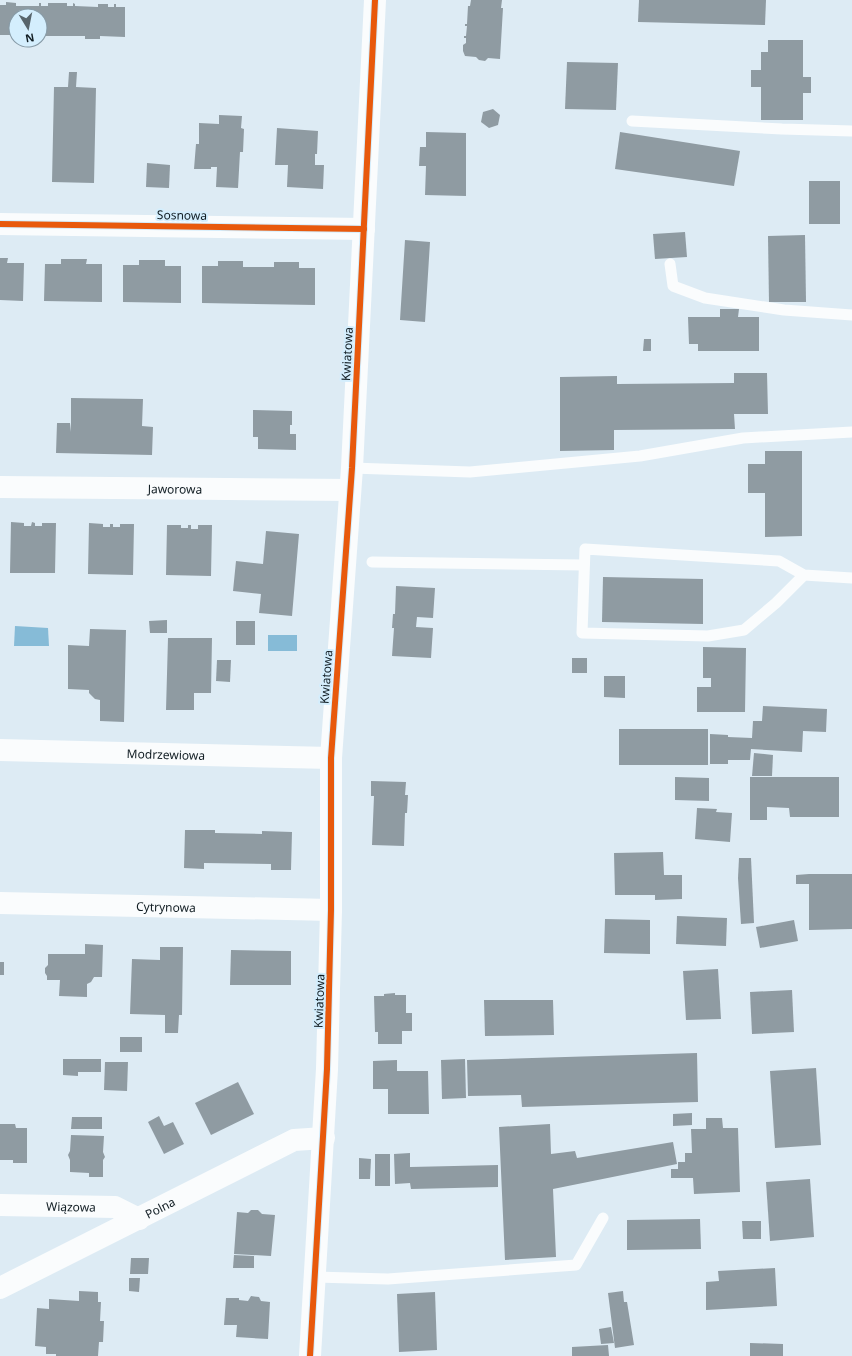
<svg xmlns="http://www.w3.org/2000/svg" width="852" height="1356" font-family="'Noto Sans',sans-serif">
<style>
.water{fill:#86bbd7}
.building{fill:#8f9ba2}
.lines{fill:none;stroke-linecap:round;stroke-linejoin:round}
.lane{stroke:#fafcfd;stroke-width:11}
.street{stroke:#fafcfd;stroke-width:22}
.cycleway-casing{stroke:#d4eefd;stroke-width:8}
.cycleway{stroke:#e8590c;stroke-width:6}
.labels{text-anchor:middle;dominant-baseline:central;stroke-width:4;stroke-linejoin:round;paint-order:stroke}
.street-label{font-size:12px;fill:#111d23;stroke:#d4eefd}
</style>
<rect width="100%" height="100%" fill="#ddebf4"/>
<g class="water">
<polygon points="15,626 48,628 49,646 14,646"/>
<rect x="268" y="635" width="29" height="16"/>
</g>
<g class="building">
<polygon points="471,0 502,0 501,8 503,8 500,59 488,58 485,61 479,60 476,57 465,56 463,51 463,45 466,43 466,38 464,38 464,36 466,36 467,26 465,26 465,24 467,24 468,6 470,6"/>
<polygon points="639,0 766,0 765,25 638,22"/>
<polygon points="6,2 16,3 16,6 39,6 39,3 41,3 41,6 48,6 48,3 67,3 67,6 73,6 73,3 75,4 75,6 98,7 98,4 108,4 108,7 114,7 114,4 116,4 116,7 125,7 125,37 100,36 100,39 85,39 85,36 40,36 40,16 16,16 16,38 14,38 14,35 0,35 0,5 6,5"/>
<polygon points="768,40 803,40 803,77 811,77 811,93 803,93 803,120 761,120 761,87 751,87 751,70 761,70 761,52 768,52"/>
<polygon points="567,62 618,63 616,110 565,109"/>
<polygon points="69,72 77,72 76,87 96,88 94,183 52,182 54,87 68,87"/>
<polygon points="493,109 500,115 498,125 489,128 481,122 483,112"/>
<polygon points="219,115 242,116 241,128 244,129 243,152 240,152 238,188 216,187 217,167 211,167 211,169 194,169 196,144 199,144 199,123 219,124"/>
<polygon points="277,128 318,131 317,154 315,154 315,165 324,165 323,189 287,187 288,165 275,165"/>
<polygon points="426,132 466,133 466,196 425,195 426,166 419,166 420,147 426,147"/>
<polygon points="620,132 740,151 734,186 615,169"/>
<polygon points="147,163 170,165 169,188 146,187"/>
<rect x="809" y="181" width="31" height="43"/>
<polygon points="685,232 687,257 655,259 653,234"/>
<polygon points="805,235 806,302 769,302 768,236"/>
<polygon points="405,240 430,242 425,322 400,320"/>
<polygon points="0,258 8,258 7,263 24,263 23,301 0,300"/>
<polygon points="61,259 87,259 86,264 102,264 102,302 44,301 45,264 61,264"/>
<polygon points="139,260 165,260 165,266 181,266 181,303 123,302 123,265 139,265"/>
<polygon points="218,261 243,261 243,267 274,267 274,262 299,262 299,268 315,268 315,305 202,303 202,266 218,266"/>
<polygon points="720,309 739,309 738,317 759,317 759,351 698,351 698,344 689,344 688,317 720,317"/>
<polygon points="644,339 651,339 651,351 643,351"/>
<polygon points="734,373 767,373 768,414 734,414 735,429 614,430 614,450 560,451 560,377 617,376 617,384 734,383"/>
<polygon points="71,398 143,399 142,426 153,427 152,455 56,453 57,423 70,423 71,432"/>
<polygon points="253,410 292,411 292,425 290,425 290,434 296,434 296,450 258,449 258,437 253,437"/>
<polygon points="765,451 802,451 802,536 765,537 765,493 748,493 748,464 765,464"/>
<polygon points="11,522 24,523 24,526 31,526 32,522 35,523 35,526 42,526 42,523 56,523 55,573 10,573"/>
<polygon points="89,523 103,524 103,527 110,527 110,524 113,524 113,527 120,527 120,524 134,524 133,575 88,574"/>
<polygon points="167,525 181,525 181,528 188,528 188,525 191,525 191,529 198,529 198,525 212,525 211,576 166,575"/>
<polygon points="266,531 299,534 292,616 259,613 261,594 233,591 236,561 263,564"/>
<polygon points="603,577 703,579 703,624 602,622"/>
<polygon points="396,586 435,588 433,618 417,617 416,627 433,628 431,658 392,656 394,628 392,628 393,614 395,614"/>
<polygon points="167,620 167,633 150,633 149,621"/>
<rect x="236" y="621" width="19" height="24"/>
<polygon points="90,629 126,630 124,722 100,721 100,700 95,699 89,693 89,690 68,689 68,645 89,646"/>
<polygon points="168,638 212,638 211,693 194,693 194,710 166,710"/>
<polygon points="703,647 746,648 745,712 697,712 697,687 711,687 711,678 703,678"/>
<rect x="572" y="658" width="15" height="15"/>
<polygon points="217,660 231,660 230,682 216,681"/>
<polygon points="604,676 625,676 625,698 604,697"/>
<polygon points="763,706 827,709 826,732 803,731 802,752 751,749 750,760 728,760 728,764 710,764 710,734 728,735 728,737 752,738 753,721 762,721"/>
<rect x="619" y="729" width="89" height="36"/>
<polygon points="754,753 773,755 772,776 752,776"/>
<polygon points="675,777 709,778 709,801 675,800"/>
<polygon points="750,777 839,777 839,817 790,817 789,808 767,807 767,820 750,820"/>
<polygon points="371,781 406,782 405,795 408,795 407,813 405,813 404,846 372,845 374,796 371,796"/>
<polygon points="697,808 717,809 716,812 732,813 730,842 695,839"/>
<polygon points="185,830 215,830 215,833 262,834 262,831 292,832 291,870 271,870 271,864 204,863 204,869 184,868"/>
<polygon points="663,852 664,875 682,875 682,899 655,900 655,895 615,895 614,853"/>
<polygon points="739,858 751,858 754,923 741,924 738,878"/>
<polygon points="809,874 852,874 852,929 809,930 809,884 796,884 796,875"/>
<polygon points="677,916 727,918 726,946 676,944"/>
<polygon points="605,919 650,920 650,954 604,953"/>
<polygon points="794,920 798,941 760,948 756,927"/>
<polygon points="85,944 103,945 102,977 94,977 91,982 87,984 87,997 59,996 60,980 47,980 47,976 45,973 45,968 48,965 48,954 85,954"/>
<polygon points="160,947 183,947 182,1015 179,1015 178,1033 165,1033 165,1015 130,1014 132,959 160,960"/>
<polygon points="231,950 291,951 291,985 230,985"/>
<rect x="0" y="962" width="4" height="13"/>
<polygon points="718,969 721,1019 686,1020 683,971"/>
<polygon points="792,990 794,1032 752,1034 750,992"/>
<polygon points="395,993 395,995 406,995 406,1013 412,1013 412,1031 402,1031 402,1044 378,1044 378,1032 375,1032 374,996 384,996 384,994"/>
<polygon points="484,1000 553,1000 554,1035 485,1036"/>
<rect x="120" y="1037" width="22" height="15"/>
<polygon points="697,1053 698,1102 522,1107 521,1095 468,1096 467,1060"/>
<polygon points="63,1059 101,1059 101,1072 78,1072 78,1076 63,1075"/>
<polygon points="465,1059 466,1098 442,1099 441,1060"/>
<polygon points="397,1060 397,1071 428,1071 429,1114 388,1114 388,1089 373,1089 373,1061"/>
<polygon points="105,1062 128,1062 127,1091 104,1090"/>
<polygon points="816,1068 821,1145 775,1148 770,1071"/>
<polygon points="238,1082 254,1114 211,1135 195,1103"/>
<polygon points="692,1113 692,1125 673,1126 673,1114"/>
<polygon points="159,1116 164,1126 173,1122 184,1144 164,1154 148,1122"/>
<polygon points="72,1117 102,1117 102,1129 71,1129"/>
<polygon points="706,1118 722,1118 723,1128 738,1128 740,1192 694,1194 693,1178 671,1178 671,1169 678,1169 678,1162 685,1162 685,1153 692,1153 691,1129 706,1129"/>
<polygon points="0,1124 15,1124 16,1128 27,1128 27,1163 13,1163 13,1160 0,1160"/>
<polygon points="550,1124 551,1154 575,1151 577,1158 673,1142 677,1164 553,1189 556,1257 505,1260 499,1127"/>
<polygon points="71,1135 104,1136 103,1152 105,1157 103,1160 103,1177 89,1177 89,1173 70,1172 70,1160 68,1155 70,1151"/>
<polygon points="410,1153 410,1167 498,1165 498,1187 411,1189 410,1183 395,1184 394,1154"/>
<rect x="375" y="1154" width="15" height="32"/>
<polygon points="359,1158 371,1159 370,1179 359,1179"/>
<polygon points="810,1179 814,1237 770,1241 766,1182"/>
<polygon points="251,1210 258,1210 262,1214 275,1215 271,1256 234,1254 237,1212 248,1213"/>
<polygon points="700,1219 701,1249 627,1250 627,1220"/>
<polygon points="742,1221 761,1221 761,1239 743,1239"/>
<polygon points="234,1255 254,1256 254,1268 233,1268"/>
<polygon points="131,1258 149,1258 148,1274 130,1274"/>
<polygon points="775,1268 777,1306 706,1310 706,1282 719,1281 718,1271"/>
<polygon points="129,1278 140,1278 139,1292 129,1291"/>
<polygon points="79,1291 98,1292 98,1302 101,1302 100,1321 104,1321 103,1342 99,1342 98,1356 56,1356 56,1354 46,1354 46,1347 35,1346 37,1308 49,1309 49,1299 79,1301"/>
<polygon points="623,1291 624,1302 627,1302 634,1345 615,1348 608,1293"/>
<polygon points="435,1292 437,1350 399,1352 397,1294"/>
<polygon points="251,1296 259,1297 261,1301 270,1302 268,1339 236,1337 237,1325 224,1325 226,1298 239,1298 239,1300 248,1301"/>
<polygon points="611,1327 614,1343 601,1344 599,1329"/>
<polygon points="750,1343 783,1344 783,1356 750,1356"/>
<polygon points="608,1345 609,1356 572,1356 572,1347"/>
</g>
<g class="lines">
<g class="lane">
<polyline points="632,121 782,129 852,131"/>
<polyline points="670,264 673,286 705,298 784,310 852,315"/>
<polyline points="352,468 470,472 640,456 743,438 852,432"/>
<polyline points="372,562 584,565"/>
<polyline points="804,575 776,603 744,630 708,636 582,633 585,549 779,561 804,575 852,578"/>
<polyline points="315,1277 388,1279 576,1265 603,1218"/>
</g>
<g class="street">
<polyline points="0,224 364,229"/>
<path id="s1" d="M0 487 350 490"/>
<path id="s2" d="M0 750 331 758"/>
<path id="s3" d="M0 903 331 910"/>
<path id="s4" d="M0 1205 115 1207 139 1219"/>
<path id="s5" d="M0 1288 294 1140 324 1138"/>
<polyline points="310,1356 327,1069 331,910 331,758 352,468 375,0"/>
</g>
<defs>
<g id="cycleway">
<polyline points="0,224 364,229"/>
<polyline points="310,1356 327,1069 331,910 331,758 352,468 375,0"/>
</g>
</defs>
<use href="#cycleway" class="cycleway-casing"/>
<use href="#cycleway" class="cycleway"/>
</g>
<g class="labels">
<g class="street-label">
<text transform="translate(182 215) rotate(1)">Sosnowa</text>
<text transform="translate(347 354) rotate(-87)">Kwiatowa</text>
<text stroke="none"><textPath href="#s1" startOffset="175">Jaworowa</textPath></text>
<text transform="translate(326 677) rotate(-86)">Kwiatowa</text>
<text stroke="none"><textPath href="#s2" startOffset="166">Modrzewiowa</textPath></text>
<text stroke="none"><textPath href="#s3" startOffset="166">Cytrynowa</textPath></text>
<text transform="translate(319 1001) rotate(-88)">Kwiatowa</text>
<text stroke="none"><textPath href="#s4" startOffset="71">Wiązowa</textPath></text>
<text stroke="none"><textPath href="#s5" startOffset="179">Polna</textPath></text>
</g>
</g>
<g transform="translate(28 28) rotate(170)"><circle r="19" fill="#d4eefd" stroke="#869aa6"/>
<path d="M0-3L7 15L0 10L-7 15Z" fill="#58656c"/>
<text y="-6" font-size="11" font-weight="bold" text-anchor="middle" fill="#111d23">N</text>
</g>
</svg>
